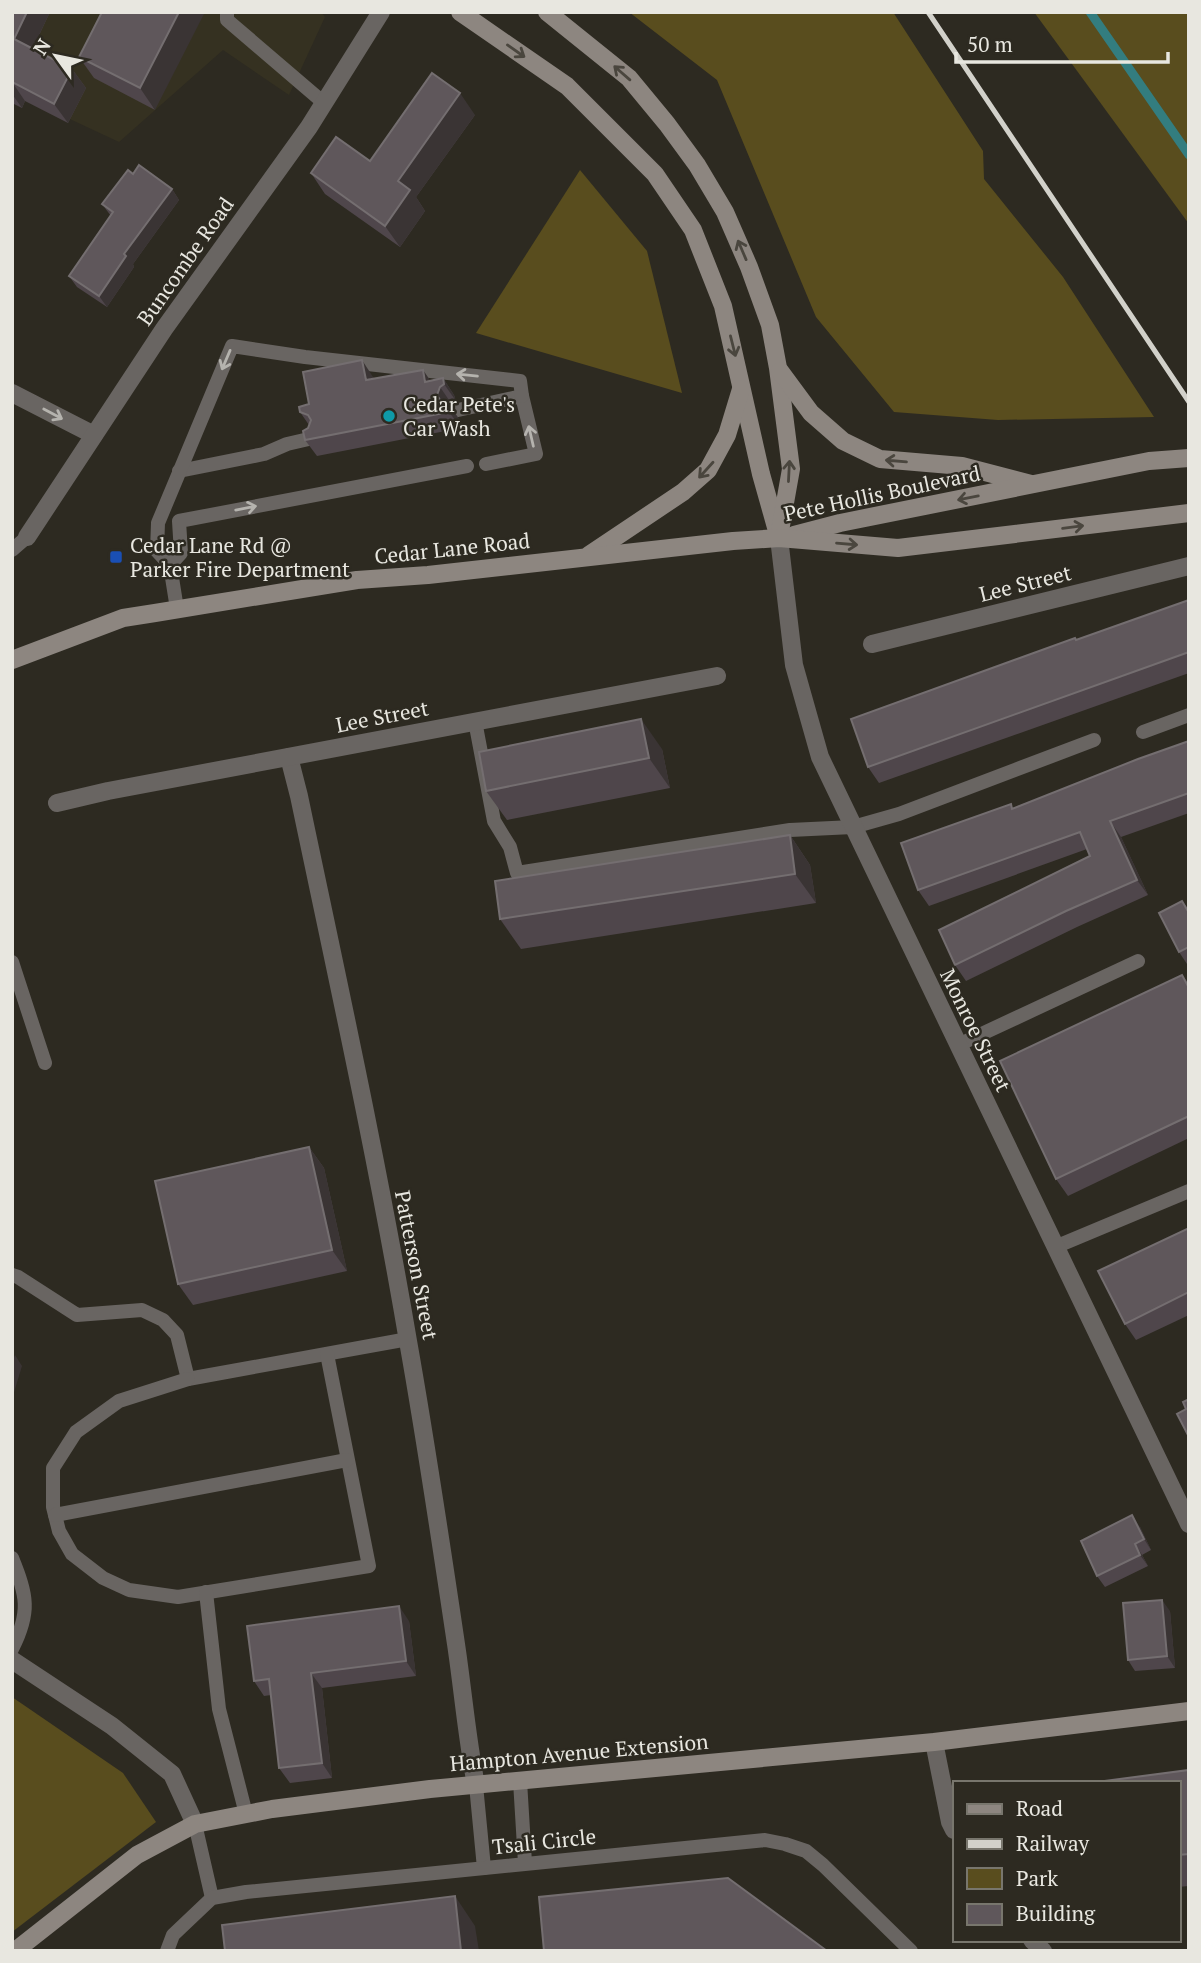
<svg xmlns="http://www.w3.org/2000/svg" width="1201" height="1963" font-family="'PT Serif',serif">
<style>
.built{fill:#353121}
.green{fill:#594d1e}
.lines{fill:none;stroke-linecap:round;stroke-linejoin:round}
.stream{stroke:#337d7f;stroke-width:9}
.lane{stroke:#696562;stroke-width:14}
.street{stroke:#696562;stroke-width:18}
.secondary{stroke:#8d8680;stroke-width:18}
.rail{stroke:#d2d1ca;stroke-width:5}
.wall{fill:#4f464b}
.shaded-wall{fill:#3a3434}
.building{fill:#5f575b;stroke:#746e70;stroke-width:2}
.oneway{stroke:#4a463e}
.oneway2{stroke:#b5b3ae}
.culture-dot{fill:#0f9aa8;stroke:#2d2a21;stroke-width:2.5}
.transit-dot{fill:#1a4fb4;stroke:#2d2a21;stroke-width:2.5}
.labels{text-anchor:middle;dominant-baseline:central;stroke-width:5;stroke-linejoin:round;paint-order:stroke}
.street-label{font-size:21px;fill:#e8e7e0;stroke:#2d2a21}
.poi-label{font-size:21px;fill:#e8e7e0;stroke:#2d2a21;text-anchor:start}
</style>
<rect width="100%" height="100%" fill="#2d2a21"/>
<polygon class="built" points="12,12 321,12 325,17 289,95 223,50 119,142 12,92"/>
<g class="green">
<polygon points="629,12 893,12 983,151 984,179 1063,277 1154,417 998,420 894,412 816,317 717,80"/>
<polygon points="1034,12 1189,12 1189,224"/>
<polygon points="580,170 647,251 682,393 476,333"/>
<polygon points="12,1697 123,1773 156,1822 12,1932"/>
</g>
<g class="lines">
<polyline class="stream" points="1090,12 1189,155"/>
<g class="lane">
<polyline points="227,12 227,20 324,103"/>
<polyline points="458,410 522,396 536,454 486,464"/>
<polyline points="179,471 264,454 287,444 313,438"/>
<polyline points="12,550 27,537"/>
<polyline points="170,565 181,553 179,521 467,466"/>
<polyline points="177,609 170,565 157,551 158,523 232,346 305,357 520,381 522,396"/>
<polyline points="475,721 494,821 510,847 517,873 790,830 853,827 899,814 1094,740"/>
<polyline points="1143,732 1189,715"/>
<polyline points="12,962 45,1063"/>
<polyline points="958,1045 1138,961"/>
<polyline points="1055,1247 1189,1191"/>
<polyline points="12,1275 18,1277 77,1315 142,1310 163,1320 177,1335 188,1379 408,1339"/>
<polyline points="188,1379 119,1401 76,1432 53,1468 53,1507 59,1531 72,1554 103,1578 129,1590 178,1597 369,1566 327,1354"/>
<polyline points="55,1515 347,1460"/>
<path d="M12 1558C27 1595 31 1612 12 1649"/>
<polyline points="206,1592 219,1709 246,1814"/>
<polyline points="520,1781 525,1863"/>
<polyline points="476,1785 484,1868"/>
<polyline points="195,1824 212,1898"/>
<polyline points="167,1951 173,1935 212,1898 246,1892 765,1840 785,1844 806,1851 823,1865 911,1951"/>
</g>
<g class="street">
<polyline points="12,393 94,435"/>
<polyline points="27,537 164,329 309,127 381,12"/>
<polyline points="779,538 794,665 820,757 1189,1524"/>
<polyline points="872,644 1189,566"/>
<path d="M289 757 299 796C337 977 377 1158 408 1341 426 1442 441 1543 456 1644 463 1691 467 1739 476 1785"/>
<polyline points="57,803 108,791 717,676"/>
<polyline points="12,1660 112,1726 172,1774 195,1824"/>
<polyline points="934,1742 950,1822 954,1830"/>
<polyline points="1032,1940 1043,1951"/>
</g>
<g class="secondary">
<polyline points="460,12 567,86 655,174 693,230 723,306 761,474 779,538"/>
<polyline points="547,12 629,78 667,124 697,165 725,212 749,267 770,325 778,368 791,469 780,531"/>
<polyline points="780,371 811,413 843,441 880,459 962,466 1031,484"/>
<polyline points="794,535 840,523 1149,461 1189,458"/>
<polyline points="589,555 683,492 708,470 727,435 741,389"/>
<polyline points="12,660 123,618 155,613 357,580 428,575 733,541 779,538 898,548 1189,513"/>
<polyline points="15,1951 137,1855 195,1824 272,1809 430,1789 934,1742 1189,1711"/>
</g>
<polyline class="rail" points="928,12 1189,402"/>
</g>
<g class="wall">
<polygon points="12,12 50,12 33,48 72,69 86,88 68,123 25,101 22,108 12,103"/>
<polygon points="102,12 155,110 94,78 79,57"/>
<polygon points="475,115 416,197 425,211 400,247 325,194 311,173 370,161"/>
<polygon points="133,174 172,189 179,200 133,264 134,267 107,307 77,287 69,276 111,216 102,204"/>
<polygon points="423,370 430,381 443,378 454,395 456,401 451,403 450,406 459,419 461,428 317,456 305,440 309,425 300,412 309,404 373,377 374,379"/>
<polygon points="1189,600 1189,673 879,783 868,767"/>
<polygon points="1189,741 1189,813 1121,837 1148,895 1077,927 966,981 955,965 1090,856 1087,849 929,906 918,890 1013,808"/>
<polygon points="662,749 670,788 507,820 486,791"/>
<polygon points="790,835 810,865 816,903 521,949 500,919"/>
<polygon points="1182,901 1189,910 1189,963 1187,964 1179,952"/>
<polygon points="1182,975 1189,984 1189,1138 1068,1196 1056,1179"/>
<polygon points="309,1147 324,1168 347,1271 193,1305 178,1284"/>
<polygon points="1189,1228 1189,1315 1136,1340 1125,1324"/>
<polygon points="1140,1527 1151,1550 1142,1555 1148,1566 1105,1587 1097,1576"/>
<polygon points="1170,1611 1175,1668 1135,1671 1128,1660"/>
<polygon points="409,1621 416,1676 322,1688 332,1778 290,1783 279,1768 271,1695 264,1696 254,1681"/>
<polygon points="1189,1770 1189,1886 1178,1887 1178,1783"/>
</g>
<g class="shaded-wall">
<polygon points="27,12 50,12 28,58 14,39"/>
<polygon points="179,12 205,12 155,110 140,88"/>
<polygon points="72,69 86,88 68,123 54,104"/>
<polygon points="12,82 25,101 22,108 12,94"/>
<polygon points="460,93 475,115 416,197 425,211 400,247 385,226 398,181"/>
<polygon points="172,189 179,200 133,264 134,267 107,307 99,296 124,254"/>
<polygon points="362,360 373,377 377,397 366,380"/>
<polygon points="423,370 434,386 425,382"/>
<polygon points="443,378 454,395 456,401 444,384"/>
<polygon points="440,387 451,403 450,406 459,419 461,428 440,400 437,395"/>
<polygon points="641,719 662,749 670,788 649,758"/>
<polygon points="1110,821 1121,837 1148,895 1137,880"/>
<polygon points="790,835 810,865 816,903 795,874"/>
<polygon points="309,1147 324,1168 347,1271 332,1250"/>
<polygon points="15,1355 22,1366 12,1399 12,1363"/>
<polygon points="1132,1515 1140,1527 1151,1550 1144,1539"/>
<polygon points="1135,1544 1142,1555 1148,1566 1140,1555"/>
<polygon points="1162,1600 1170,1611 1175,1668 1167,1656"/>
<polygon points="399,1606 409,1621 416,1676 406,1661"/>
<polygon points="311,1673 322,1688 332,1778 322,1763"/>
<polygon points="455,1896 475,1926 479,1951 461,1951"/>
</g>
<g class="building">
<polygon points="12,12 27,12 14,39 72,69 54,104 12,82"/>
<polygon points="102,12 179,12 140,88 79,57"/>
<polygon points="432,73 460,93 398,181 410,190 385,226 311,173 336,137 370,161"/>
<polygon points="139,165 172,189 124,254 126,256 99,296 69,276 113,212 102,204 128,170 133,174"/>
<polygon points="362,360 366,380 423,370 425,382 443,378 444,384 440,387 437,395 440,400 448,403 449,412 305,440 303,431 308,428 311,420 308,415 300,412 299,407 309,404 303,372"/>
<polygon points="1189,600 1189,652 868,767 851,719 1075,638 1076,640"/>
<polygon points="641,719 649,758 486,791 479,752"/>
<polygon points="1189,741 1189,793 1110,821 1137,880 1066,911 955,965 939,930 1090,856 1080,832 918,890 901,843 1011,804 1012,809 1138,759"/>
<polygon points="790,835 795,874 500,919 495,881"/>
<polygon points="1182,901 1189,913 1189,947 1179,952 1159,913"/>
<polygon points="1182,975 1189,988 1189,1116 1056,1179 1000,1061"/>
<polygon points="309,1147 332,1250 178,1284 155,1181"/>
<polygon points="1189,1228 1189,1292 1125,1324 1098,1271"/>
<polygon points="1189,1399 1189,1437 1177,1414 1186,1409 1183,1402"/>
<polygon points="1132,1515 1144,1539 1135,1544 1140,1555 1097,1576 1081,1541"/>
<polygon points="1162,1600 1167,1656 1128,1660 1123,1603"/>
<polygon points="399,1606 406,1661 311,1673 322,1763 279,1768 269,1679 254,1681 247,1626"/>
<polygon points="1189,1770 1189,1854 1178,1855 1178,1783 1089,1783"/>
<polygon points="728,1878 827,1951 544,1951 539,1897"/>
<polygon points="455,1896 461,1951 225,1951 222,1925"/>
</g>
<defs><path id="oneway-shaft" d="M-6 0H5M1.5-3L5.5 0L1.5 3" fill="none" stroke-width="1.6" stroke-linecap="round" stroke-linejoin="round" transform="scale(1.75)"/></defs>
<g class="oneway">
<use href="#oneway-shaft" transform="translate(516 51) rotate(35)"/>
<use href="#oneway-shaft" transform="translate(622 73) rotate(-139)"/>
<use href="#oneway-shaft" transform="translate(742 250) rotate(-113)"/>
<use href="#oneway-shaft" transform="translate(733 346) rotate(76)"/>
<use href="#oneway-shaft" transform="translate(896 461) rotate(-175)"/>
<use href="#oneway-shaft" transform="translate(706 470) rotate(132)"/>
<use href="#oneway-shaft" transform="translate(789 471) rotate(-87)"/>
<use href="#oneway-shaft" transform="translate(968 498) rotate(169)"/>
<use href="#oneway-shaft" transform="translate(1073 527) rotate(-7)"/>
<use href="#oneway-shaft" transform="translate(847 544) rotate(5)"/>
</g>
<g class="oneway2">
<use href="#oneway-shaft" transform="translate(226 360) rotate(113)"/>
<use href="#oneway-shaft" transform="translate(467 375) rotate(-174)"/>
<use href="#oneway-shaft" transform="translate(53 414) rotate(28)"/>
<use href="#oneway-shaft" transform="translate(531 436) rotate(-103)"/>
<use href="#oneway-shaft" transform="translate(246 508) rotate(-11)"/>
</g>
<circle class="culture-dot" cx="389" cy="416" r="7"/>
<rect class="transit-dot" x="109" y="550" width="14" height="14" rx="3.5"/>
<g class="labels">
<g class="street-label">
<text transform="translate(185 261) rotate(-55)">Buncombe Road</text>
<text transform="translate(882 493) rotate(-12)">Pete Hollis Boulevard</text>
<text transform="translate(452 548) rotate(-6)">Cedar Lane Road</text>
<text transform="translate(1025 583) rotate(-14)">Lee Street</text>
<text transform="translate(382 716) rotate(-11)">Lee Street</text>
<text transform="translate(976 1030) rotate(64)">Monroe Street</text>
<text transform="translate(417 1265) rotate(79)">Patterson Street</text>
<text transform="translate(579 1752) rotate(-5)">Hampton Avenue Extension</text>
<text transform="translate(544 1841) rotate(-6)">Tsali Circle</text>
</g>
<g class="poi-label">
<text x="403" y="404">Cedar Pete's<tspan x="403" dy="24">Car Wash</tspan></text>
<text x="130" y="545">Cedar Lane Rd @<tspan x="130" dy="24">Parker Fire Department</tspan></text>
</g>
</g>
<rect width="1201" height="1963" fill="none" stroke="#e8e7e0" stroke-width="28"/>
<rect x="953" y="1781" width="228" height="161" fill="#2d2a21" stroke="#78766d" stroke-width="2"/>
<rect x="967" y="1804" width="35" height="10" fill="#8d8680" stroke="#78766d" stroke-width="2"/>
<text x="1016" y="1816" font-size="21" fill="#e8e7e0">Road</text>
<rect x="967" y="1839" width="35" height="10" fill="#d2d1ca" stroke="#78766d" stroke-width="2"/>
<text x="1016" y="1851" font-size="21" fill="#e8e7e0">Railway</text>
<rect x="967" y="1868" width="35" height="21" fill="#594d1e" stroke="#78766d" stroke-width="2"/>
<text x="1016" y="1886" font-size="21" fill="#e8e7e0">Park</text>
<rect x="967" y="1904" width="35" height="21" fill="#5f575b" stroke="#78766d" stroke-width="2"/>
<text x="1016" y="1921" font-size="21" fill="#e8e7e0">Building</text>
<g transform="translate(56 56) rotate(303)" stroke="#2d2a21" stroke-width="5" paint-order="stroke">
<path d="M0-5L12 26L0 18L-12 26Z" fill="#e8e7e0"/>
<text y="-10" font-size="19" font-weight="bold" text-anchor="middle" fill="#e8e7e0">N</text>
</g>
<path d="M956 52v10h212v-10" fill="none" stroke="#e8e7e0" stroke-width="3.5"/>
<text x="967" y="52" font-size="21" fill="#e8e7e0" stroke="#2d2a21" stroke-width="5" paint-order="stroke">50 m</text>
</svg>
